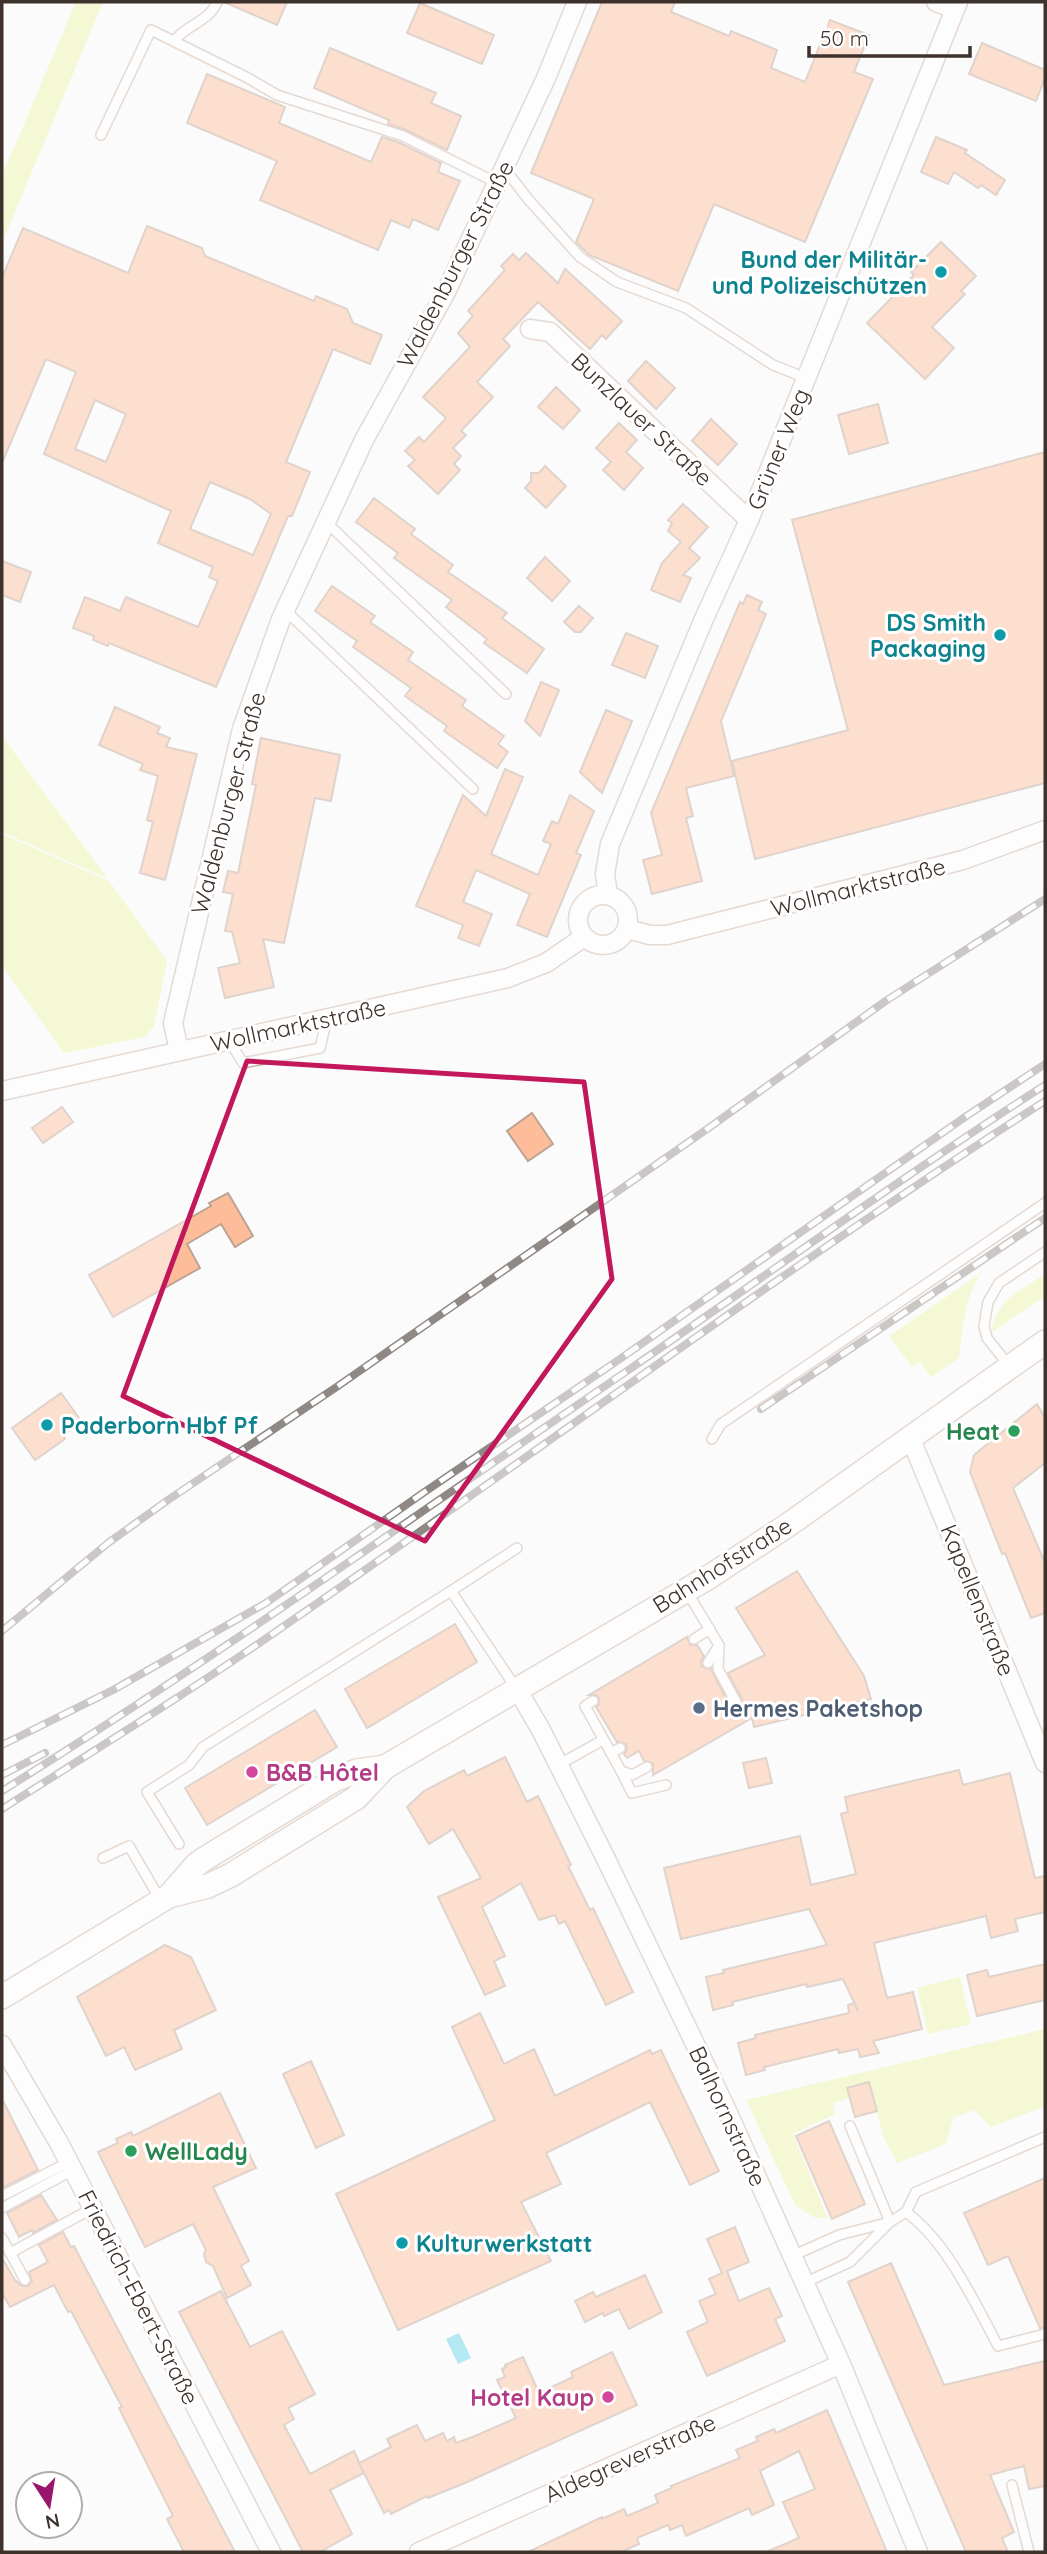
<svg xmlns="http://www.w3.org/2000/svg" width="1047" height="2554" font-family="Quicksand,sans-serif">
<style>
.green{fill:#ecf3a6}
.water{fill:#5dd2e9}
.building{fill:#fdbd9a;stroke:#bea292;stroke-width:2;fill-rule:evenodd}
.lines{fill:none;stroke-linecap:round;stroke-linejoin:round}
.service-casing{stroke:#cbaf9f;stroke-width:12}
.minor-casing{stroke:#cbaf9f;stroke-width:21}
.secondary-casing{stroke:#cbaf9f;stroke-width:26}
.service{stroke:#fff;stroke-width:9}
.minor{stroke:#fff;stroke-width:18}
.secondary{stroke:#fff;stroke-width:23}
.rail-casing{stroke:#8f8885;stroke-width:8}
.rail{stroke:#fff;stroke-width:5;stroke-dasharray:16;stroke-linecap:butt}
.marked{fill:none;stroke:#c2185b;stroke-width:5;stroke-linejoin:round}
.culture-dot{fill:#0f9aa8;stroke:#fff;stroke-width:2.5}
.leisure-dot{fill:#2e9e5b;stroke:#fff;stroke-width:2.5}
.service-dot{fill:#5c6f8a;stroke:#fff;stroke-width:2.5}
.hotel-dot{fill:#d1479c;stroke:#fff;stroke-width:2.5}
.labels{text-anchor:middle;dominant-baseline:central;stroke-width:6;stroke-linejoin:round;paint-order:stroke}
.culture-label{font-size:23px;font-weight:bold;fill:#0d838f;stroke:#fff;text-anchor:end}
.street-label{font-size:23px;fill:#3e322c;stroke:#fff}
.leisure-label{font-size:23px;font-weight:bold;fill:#27864d;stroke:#fff;text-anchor:end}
.service-label{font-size:23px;font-weight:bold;fill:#4e5e75;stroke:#fff;text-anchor:start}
.hotel-label{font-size:23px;font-weight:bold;fill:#b23c85;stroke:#fff;text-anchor:start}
</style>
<rect width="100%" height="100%" fill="#fbfbfb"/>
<g class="green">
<polygon points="76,2 103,2 2,243 2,176"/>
<polygon points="2,736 108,879 2,832 2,780 15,771 2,779"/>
<polygon points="2,834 109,881 167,961 154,1026 145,1037 64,1053 2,966"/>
<path d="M981 1273C964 1299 963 1327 959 1358L931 1377 920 1362 912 1367 889 1336Z"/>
<path d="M1045 1274V1296L992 1332C995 1300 1022 1290 1045 1274Z"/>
<polygon points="960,1977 971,2024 928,2034 917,1988"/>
<polygon points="1045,2029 1045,2106 991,2127 974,2110 953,2118 946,2144 897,2163 883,2136 869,2081 847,2087 849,2098 833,2103 835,2114 793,2134 828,2219 813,2217 795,2205 746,2100"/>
</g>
<polygon class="water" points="459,2333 471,2358 458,2364 446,2339"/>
<g class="building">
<polygon points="224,2 287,2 277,25"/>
<polygon points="602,2 675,2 671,12 729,36 731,31 777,50 771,68 805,82 830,20 869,35 854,72 873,79 805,242 714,204 678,291 589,255 576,242 594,199 531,173"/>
<polygon points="420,3 494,35 482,64 407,33"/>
<polygon points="982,43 1045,70 1045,78 1036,101 969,74"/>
<polygon points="330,48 436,93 431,103 461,116 447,150 406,130 388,124 389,120 314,88"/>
<polygon points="207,74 285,107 279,123 371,162 382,137 400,143 441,163 438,172 460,181 438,230 413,219 409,228 391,220 378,250 260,200 277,161 187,123"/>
<polygon points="936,137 967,150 965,153 1005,180 996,195 981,185 978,188 954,172 948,184 921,172"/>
<path d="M147 226 202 248 205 256 314 301 316 296 347 309 353 323 382 335 370 364 333 349 286 462 310 472 292 516H288L216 687 109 643 108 646 93 640 94 636 73 628 85 597 120 611 126 597 198 627 218 581 209 577 213 567 158 543 171 511 44 454 76 372 46 359 2 463V278L23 228 128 273ZM95 400 126 414 106 462 75 449ZM210 482 250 499 271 514 253 555 190 529Z"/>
<polygon points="941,242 976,276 961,291 965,294 932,327 954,348 925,379 867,323 914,275 911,272"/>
<polygon points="526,253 558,283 565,269 622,321 606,339 602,335 590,349 538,302 503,339 510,346 477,382 493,397 461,431 466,435 453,448 461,456 454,464 460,470 438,494 408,466 415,460 405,451 419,437 424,442 446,418 423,397 470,347 458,333 473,316 468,311 505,270 501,266 513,254 519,260"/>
<polygon points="646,361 675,388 656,409 628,381"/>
<polygon points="556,387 580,410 563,429 538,407"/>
<polygon points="878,404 888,443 849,454 838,415"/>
<polygon points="711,419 737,444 718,465 692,441"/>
<polygon points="619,423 637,440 626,452 643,468 624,490 603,470 611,462 596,448"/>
<polygon points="1045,452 1045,783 755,859 732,761 848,730 792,520"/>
<polygon points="545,466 566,486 546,508 525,488 531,481 531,473 539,473"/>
<polygon points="374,498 415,529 411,534 453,565 448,572 507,613 502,618 544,649 527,673 484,643 487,639 446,607 452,600 394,558 398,553 356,522"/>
<polygon points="683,504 708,527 689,548 700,558 683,575 691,578 680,602 651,590 662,563 681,542 668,531 672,523 668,520"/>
<polygon points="545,557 570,581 552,601 527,578"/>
<polygon points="2,561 31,572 20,602 2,595"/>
<polygon points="332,586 375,616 370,622 413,652 408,660 466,700 462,706 504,736 498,744 508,752 497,768 444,731 447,726 405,696 411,688 353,647 357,641 315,611"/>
<polygon points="747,595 762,602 758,610 766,614 721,721 734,776 686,788 693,816 686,818 702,881 652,894 643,860 662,855 651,813 740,602 743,604"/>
<polygon points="579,606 593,618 581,632 575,632 564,622"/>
<polygon points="626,633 658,646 645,678 612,665"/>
<polygon points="541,682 559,690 540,736 525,721"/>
<polygon points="115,707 160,727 157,733 170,738 166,747 197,754 165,880 140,873 153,822 147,820 158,776 140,770 143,764 99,745"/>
<polygon points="606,710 632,721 602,793 580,772"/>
<polygon points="261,738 340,755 331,801 315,798 284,943 263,939 274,987 225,998 218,968 240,963 232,932 225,931 233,894 223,892 228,871 238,873 256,785 252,784"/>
<polygon points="505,769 523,777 491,854 538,875 551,844 543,841 552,821 558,824 570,795 594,811 576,853 581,855 547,937 517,925 530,894 476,870 463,902 492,914 479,946 458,938 463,925 416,906 463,795 486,816"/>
<polygon points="62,1107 73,1122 43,1143 32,1128"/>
<polygon points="532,1113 553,1144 528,1161 507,1131"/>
<polygon points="228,1193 253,1236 235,1247 221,1224 187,1244 200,1268 113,1317 89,1275 211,1206 209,1203"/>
<polygon points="61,1393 82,1422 63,1435 65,1439 35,1460 12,1428"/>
<polygon points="1037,1404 1045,1418 1045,1463 1013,1488 1045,1563 1045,1613 1031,1618 1005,1553 1002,1554 970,1472 974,1455"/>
<polygon points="797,1571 864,1676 871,1699 754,1727 752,1718 653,1775 653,1763 644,1761 639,1751 627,1758 624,1754 627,1749 626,1744 617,1742 596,1707 599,1704 599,1698 596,1695 589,1695 687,1637 690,1645 697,1645 704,1656 701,1662 702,1667 711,1669 730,1706 735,1709 740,1708 742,1699 728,1673 765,1655 736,1608"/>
<polygon points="455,1624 477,1662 367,1728 345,1689"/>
<polygon points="315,1710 337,1747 207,1825 185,1788"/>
<polygon points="505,1757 527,1802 538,1796 571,1865 568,1866 590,1910 593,1908 633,1992 606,2005 565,1921 559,1924 555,1915 539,1920 521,1883 482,1907 505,1956 494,1961 505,1986 485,1995 438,1897 481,1878 453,1829 429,1844 407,1807 424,1791 464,1770 467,1776"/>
<polygon points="766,1758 772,1783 749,1788 743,1763"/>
<polygon points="959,1770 963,1785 1010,1773 1035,1878 1045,1876 1045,1912 1015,1919 1018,1931 991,1938 986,1916 874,1943 887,1998 913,1992 922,2029 873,2041 879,2053 860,2057 858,2049 839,2053 838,2049 764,2067 765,2070 746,2075 738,2043 756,2038 755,2035 849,2013 848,2005 854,2003 858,2011 843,1979 807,1987 806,1984 732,2002 733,2005 713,2010 706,1977 724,1973 723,1970 827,1945 809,1909 681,1939 664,1868 800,1836 811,1885 856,1874 841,1814 848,1812 845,1797"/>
<polygon points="165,1945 191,1957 216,2010 174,2030 182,2049 135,2070 124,2047 106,2056 77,1997"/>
<polygon points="1045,1964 1045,2000 977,2016 967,1975 987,1970 989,1977"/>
<polygon points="480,2013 504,2064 534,2049 555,2096 650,2050 652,2054 661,2050 719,2171 690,2185 650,2102 546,2153 561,2184 521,2202 551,2261 398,2330 336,2194 495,2120 452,2027"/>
<polygon points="311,2061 344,2135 316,2148 283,2074"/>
<polygon points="869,2082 877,2111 855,2117 847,2088"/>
<polygon points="220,2093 256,2168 213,2187 249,2261 241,2266 251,2285 227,2298 213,2266 206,2262 204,2254 206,2250 193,2224 145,2247 98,2152 118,2143 116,2139 131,2132 133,2136"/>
<polygon points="2,2099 38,2170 4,2187 2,2183"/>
<polygon points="829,2121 865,2204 832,2219 796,2136"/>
<polygon points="1045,2178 1045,2327 1040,2328 1008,2256 988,2265 964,2213"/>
<polygon points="41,2195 57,2220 33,2233 32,2230 19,2237 7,2213"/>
<polygon points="735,2227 749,2262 727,2271 739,2301 769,2288 782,2316 775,2319 785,2341 707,2376 687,2332 708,2322 699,2301 716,2294 709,2279 722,2273 707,2239"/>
<polygon points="63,2232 71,2247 74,2246 235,2552 184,2552 167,2519 173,2516 119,2408 122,2407 71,2311 68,2312 54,2285 10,2307 2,2293 2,2258 15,2280 22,2286 28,2286 32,2281 29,2272 48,2262 39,2245"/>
<polygon points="891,2263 944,2385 1045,2361 1045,2486 1029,2489 1024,2466 990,2475 1014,2532 1002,2538 1008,2552 966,2552 848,2282"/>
<polygon points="645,2275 662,2312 629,2329 619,2309 604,2316 603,2313 585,2322 575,2301 593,2292 596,2297"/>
<polygon points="221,2291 250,2347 282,2331 315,2394 288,2408 294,2419 284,2425 310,2474 354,2451 364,2473 330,2490 352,2534 320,2552 303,2552 179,2312"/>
<polygon points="612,2352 637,2405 465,2483 428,2498 427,2496 391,2514 389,2510 384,2513 359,2463 391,2447 387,2439 417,2425 425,2441 443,2433 447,2441 454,2437 456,2443 475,2436 516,2418 497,2380 505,2377 502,2369 506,2367 505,2365 523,2357 539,2393 573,2377 571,2372"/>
<polygon points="827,2410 887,2552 766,2552 799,2538 783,2502 815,2489 799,2451 760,2471 774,2505 752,2515 749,2508 686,2536 682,2525 670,2530 668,2525 637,2538 639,2544 621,2552 528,2552 602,2517 602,2519 624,2509 627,2516 658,2503 655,2495 672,2488 671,2486 740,2458 736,2450 758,2441 756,2437 774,2429 776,2433"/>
</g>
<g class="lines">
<defs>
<g id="service">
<path d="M174 41C187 24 209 22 217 2"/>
<polyline points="101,135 151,30 248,78 277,95 403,136 497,183"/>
<polyline points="504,168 528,199 580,257 617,282 686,308 773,365 806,378"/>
<polyline points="326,522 506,694"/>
<polyline points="285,610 473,789"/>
<polyline points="229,1040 243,1063 320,1048 327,1018"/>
<polyline points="1010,1367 987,1338 984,1326 988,1302 999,1283 1045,1252"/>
<polyline points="712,1439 721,1424 1045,1203"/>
<polyline points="686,1590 719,1645 708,1663"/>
<polyline points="451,1591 517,1548"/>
<polyline points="694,1639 710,1629"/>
<polyline points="719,1645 718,1669 736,1702"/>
<polyline points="593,1701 585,1706 621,1771 632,1775 647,1767"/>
<polyline points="611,1753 620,1748"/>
<polyline points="558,1765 603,1740"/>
<polyline points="621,1771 632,1793 666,1785"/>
<polyline points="179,1844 147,1792 189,1765 203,1747 451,1591 516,1688"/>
<polyline points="103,1858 129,1846 161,1901"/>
<polyline points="2,2196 69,2162"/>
<polyline points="2,2208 73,2170"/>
<path d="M906 2212C947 2242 974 2301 998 2346L1045 2334"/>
<polyline points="2,2238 25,2280"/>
<polyline points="10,2253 93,2208"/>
<polyline points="792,2256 839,2235 890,2222 906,2212 916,2192 1045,2137"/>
<polyline points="804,2283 850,2262 890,2222 850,2126"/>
<polyline points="1012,2485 1029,2552"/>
</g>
<g id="minor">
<polyline points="936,2 955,9"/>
<polyline points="530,329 550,332 749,520"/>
<polyline points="608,895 605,874 610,844 703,621 749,520 958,2"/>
<circle cx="603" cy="920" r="25"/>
<polyline points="627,929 650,935 667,935 963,860 1045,830"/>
<polyline points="179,1051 173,1023 242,729 281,619 364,440 446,292 546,78 577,2"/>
<polyline points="2,1091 508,978 546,963 584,937"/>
<polyline points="910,1437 1045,1763"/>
<polyline points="517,1689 541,1730 605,1857 723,2102 841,2364 918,2552"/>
<polyline points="2,2045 59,2143 271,2552"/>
<polyline points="419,2552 841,2364"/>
</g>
<g id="secondary">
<polyline points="169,1896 196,1865 204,1859 336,1779 357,1771 385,1767"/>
<polyline points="2,1997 169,1896 208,1886 231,1875 356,1798 385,1767 709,1577 788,1525 1045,1342"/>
</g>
</defs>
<use href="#service" class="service-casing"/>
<use href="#minor" class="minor-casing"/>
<use href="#secondary" class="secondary-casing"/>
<use href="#service" class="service"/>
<use href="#minor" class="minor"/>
<use href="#secondary" class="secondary"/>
<defs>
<g id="rail">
<polyline points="761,1409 1045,1218"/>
<polyline points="2,1631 108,1543 168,1500 338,1386 710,1127 887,1000 1045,899"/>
<polyline points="2,1745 113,1690 266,1603 423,1493 617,1361 965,1117 1045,1064"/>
<polyline points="2,1775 45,1753"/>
<path d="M2 1791C215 1658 420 1512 627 1371 767 1275 903 1176 1045 1085"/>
<path d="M2 1809C97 1749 192 1690 284 1626 538 1452 786 1267 1045 1101"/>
</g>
</defs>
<use href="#rail" class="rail-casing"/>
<use href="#rail" class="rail"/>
</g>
<path d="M0 0H1047V2554H0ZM247 1061 584 1082 612 1279 425 1541 123 1396Z" fill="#fbfbfb" fill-opacity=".55" fill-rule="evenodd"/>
<path class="marked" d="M247 1061 584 1082 612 1279 425 1541 123 1396Z"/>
<g class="culture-dot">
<circle cx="941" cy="272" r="7"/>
<circle cx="1000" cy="635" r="7"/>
<circle cx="47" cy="1425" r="7"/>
<circle cx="402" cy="2243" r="7"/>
</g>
<g class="leisure-dot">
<circle cx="1014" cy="1431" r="7"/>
<circle cx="131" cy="2151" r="7"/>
</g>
<circle class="service-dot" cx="699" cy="1708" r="7"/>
<g class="hotel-dot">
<circle cx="252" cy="1772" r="7"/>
<circle cx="608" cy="2397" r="7"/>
</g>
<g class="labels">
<g class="culture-label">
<text x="927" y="259">Bund der Militär-<tspan x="927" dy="26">und Polizeischützen</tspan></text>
<text x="986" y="622">DS Smith<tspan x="986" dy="26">Packaging</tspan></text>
<text x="61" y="1425" text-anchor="start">Paderborn Hbf Pf</text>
<text x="416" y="2243" text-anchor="start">Kulturwerkstatt</text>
</g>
<g class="street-label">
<text transform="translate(455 264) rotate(-63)">Waldenburger Straße</text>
<text transform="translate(642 419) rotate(43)">Bunzlauer Straße</text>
<text transform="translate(778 449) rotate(-68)">Grüner Weg</text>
<text transform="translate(228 803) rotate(-75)">Waldenburger Straße</text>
<text transform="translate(858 887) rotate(-14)">Wollmarktstraße</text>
<text transform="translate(298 1025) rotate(-12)">Wollmarktstraße</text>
<text transform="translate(722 1565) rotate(-32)">Bahnhofstraße</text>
<text transform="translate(978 1600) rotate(68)">Kapellenstraße</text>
<text transform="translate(728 2116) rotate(65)">Balhornstraße</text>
<text transform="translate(139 2297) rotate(63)">Friedrich-Ebert-Straße</text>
<text transform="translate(630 2458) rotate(-24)">Aldegreverstraße</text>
</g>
<g class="leisure-label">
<text x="1000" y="1431">Heat</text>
<text x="145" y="2151" text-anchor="start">WellLady</text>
</g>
<g class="service-label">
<text x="713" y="1708">Hermes Paketshop</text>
</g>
<g class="hotel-label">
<text x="266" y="1772">B&amp;B Hôtel</text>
<text x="594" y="2397" text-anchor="end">Hotel Kaup</text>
</g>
</g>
<rect width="1047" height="2554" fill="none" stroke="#3e322c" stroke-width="7"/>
<g transform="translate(49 2505) rotate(168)"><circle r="33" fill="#ffffff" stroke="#b2adab" stroke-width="2"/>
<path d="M0-5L12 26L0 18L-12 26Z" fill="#98166b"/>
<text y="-10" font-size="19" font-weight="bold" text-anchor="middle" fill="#3e322c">N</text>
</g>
<path d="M809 46v10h161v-10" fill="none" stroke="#3e322c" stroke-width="3.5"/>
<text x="820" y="46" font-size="21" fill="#3e322c" stroke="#ffffff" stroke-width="5" paint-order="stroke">50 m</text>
</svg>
